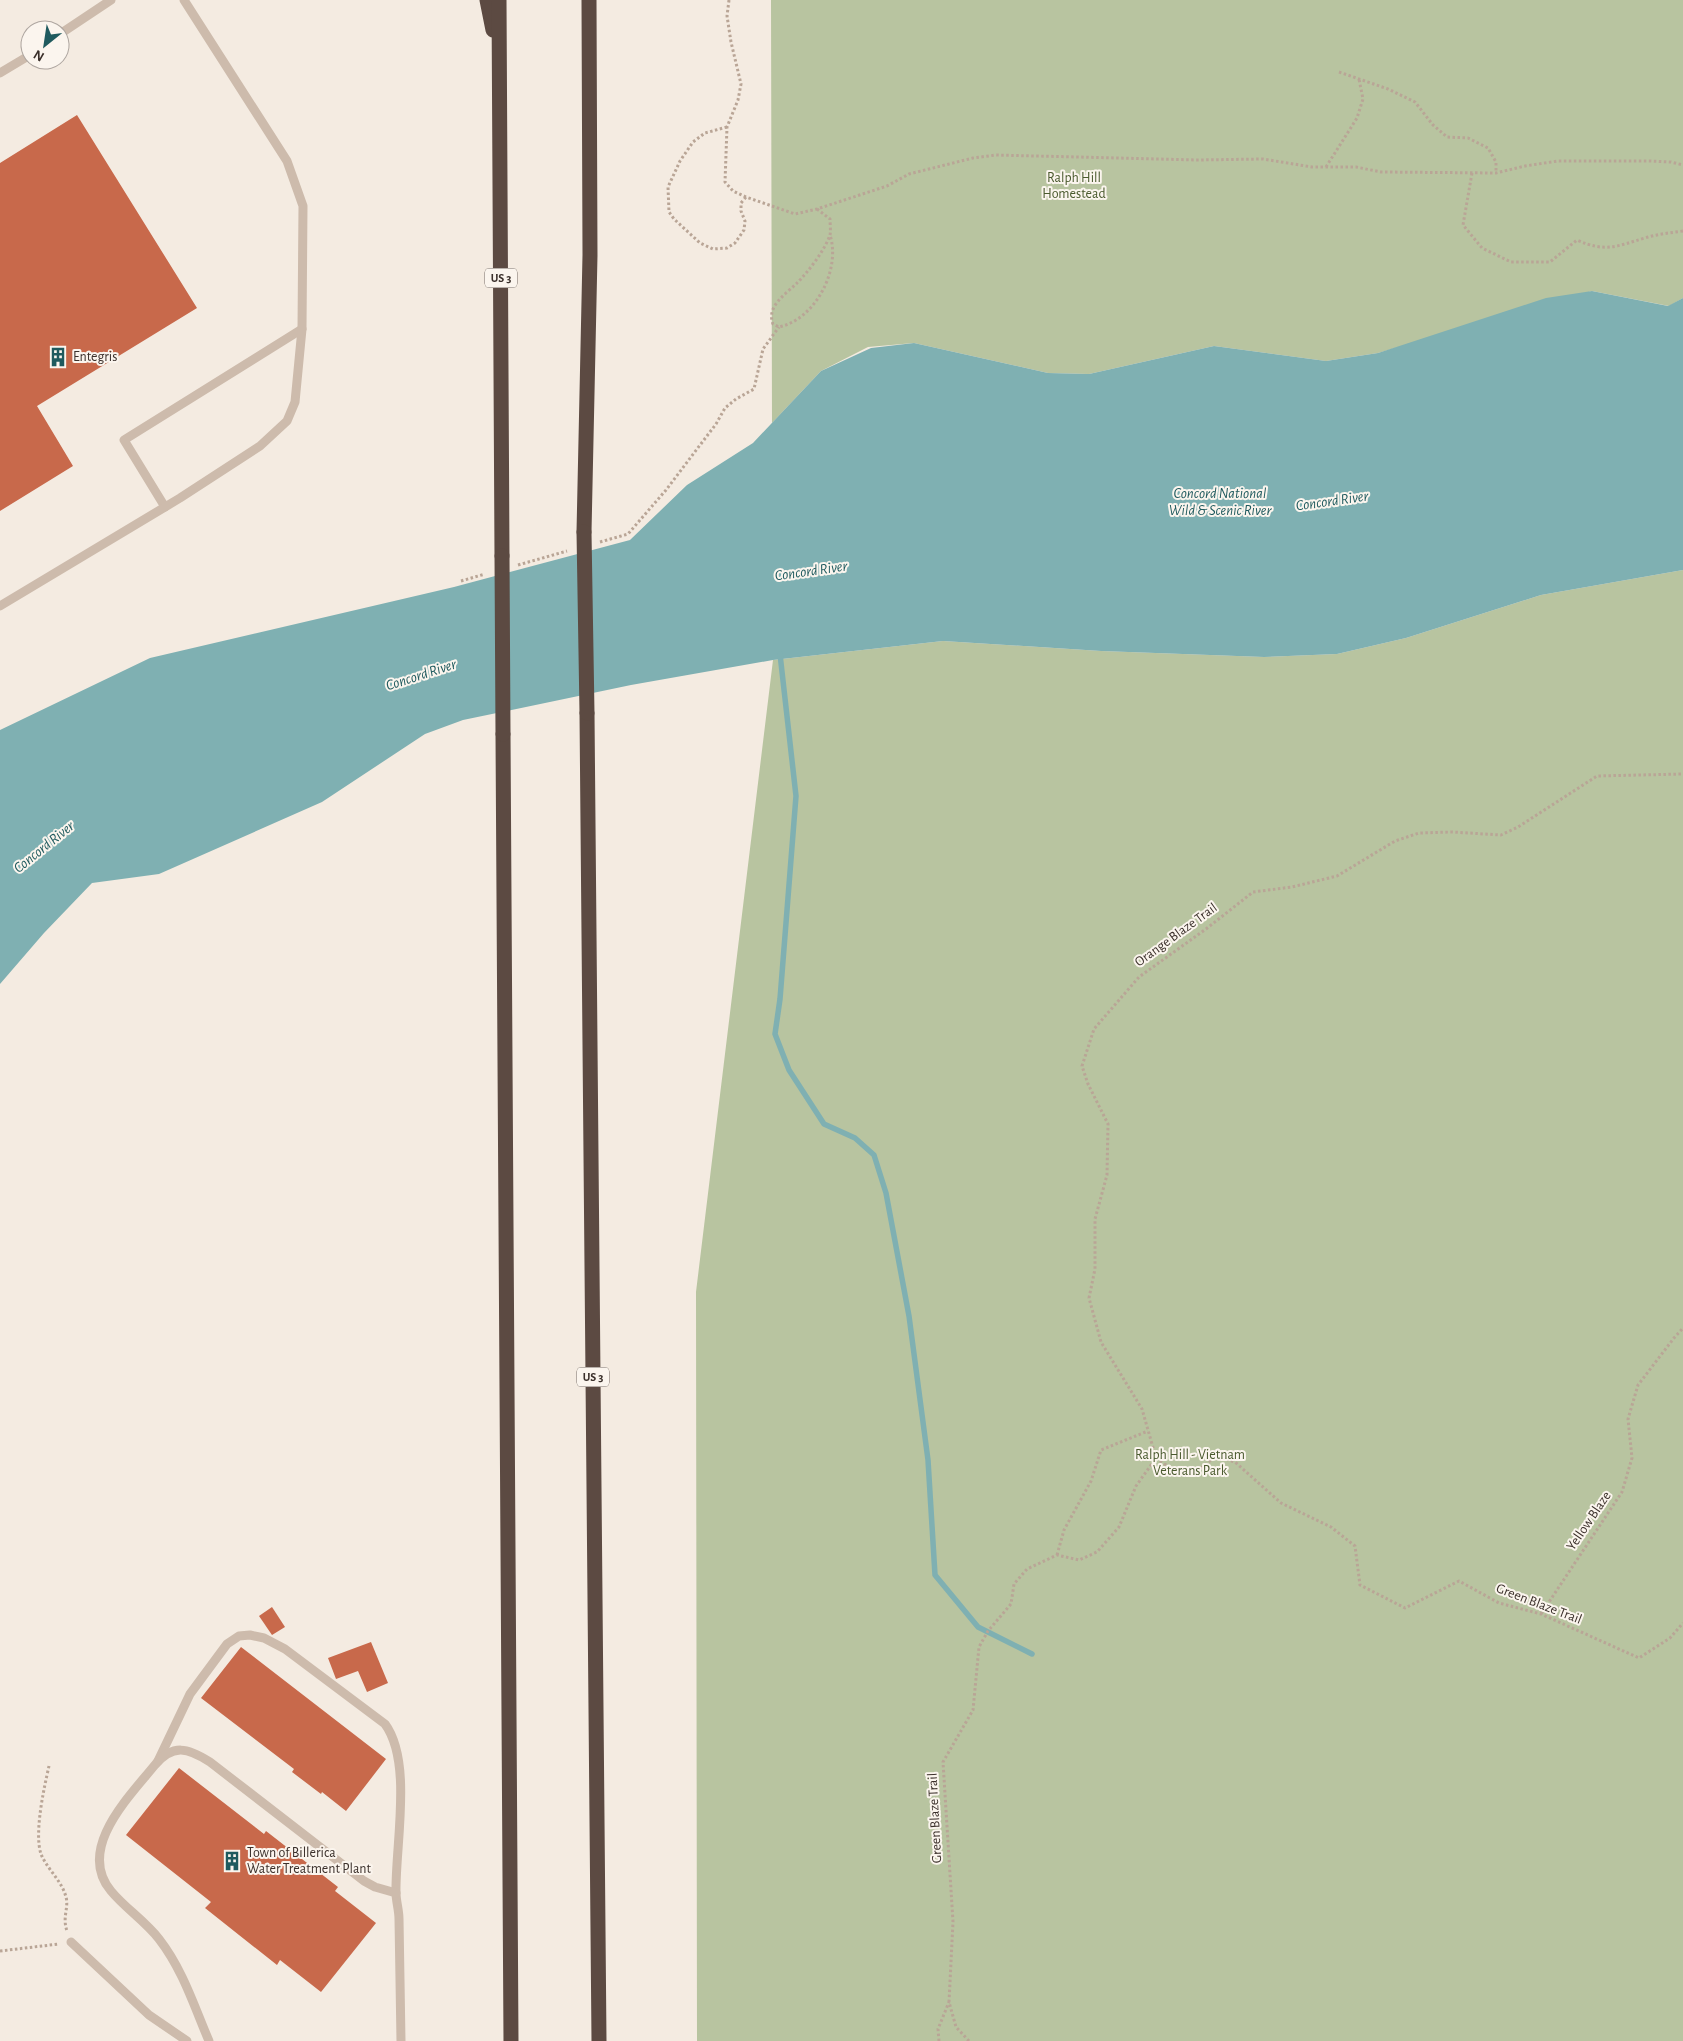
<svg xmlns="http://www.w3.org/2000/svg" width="1683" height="2041" font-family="'Alegreya Sans',sans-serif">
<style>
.green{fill:#b8c4a0}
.water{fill:#7fb0b2}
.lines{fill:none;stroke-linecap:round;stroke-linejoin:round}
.stream{stroke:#7fb0b2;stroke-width:5.5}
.building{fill:#c8694b}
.path{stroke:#b9a596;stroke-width:3;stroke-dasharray:2.5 2.5;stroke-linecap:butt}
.service{stroke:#cdbbac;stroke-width:9}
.motorway{stroke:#5c4a42;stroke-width:15}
.motorway-bridge{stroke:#5c4a42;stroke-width:15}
.labels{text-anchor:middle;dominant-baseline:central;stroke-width:4;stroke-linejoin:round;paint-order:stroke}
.shield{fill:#fbf5ee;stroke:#756b66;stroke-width:1}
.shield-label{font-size:12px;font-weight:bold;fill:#3b302b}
.park-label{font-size:14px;fill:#4a5a2e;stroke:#fbf5ee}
.poi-label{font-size:14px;fill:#3b302b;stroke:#fbf5ee;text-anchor:start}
.street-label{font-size:14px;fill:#3b302b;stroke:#fbf5ee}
.water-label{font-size:15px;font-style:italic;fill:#1f5a5e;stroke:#fbf5ee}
</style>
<rect width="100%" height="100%" fill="#f4ebe1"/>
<g class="green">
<polygon points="771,0 1683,0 1683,298 1669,306 1592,291 1378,353 1326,361 1214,346 1089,374 1048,373 914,343 868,347 821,371 772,423"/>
<polygon points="1683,570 1683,2041 697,2041 696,1292 773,660 943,641 1101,651 1264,657 1337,654 1406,638 1541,595"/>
</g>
<polygon class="water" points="1592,291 1668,306 1683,298 1683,570 1541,595 1406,638 1337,654 1264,657 1101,651 943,641 773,660 631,685 463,720 425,734 322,802 159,874 92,883 44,933 0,984 0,730 150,658 454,587 630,540 687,485 753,443 821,371 871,348 914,343 1048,373 1089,374 1214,346 1326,361 1378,353 1546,298"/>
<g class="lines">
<polyline class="stream" points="780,654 796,796 780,999 775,1034 789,1070 824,1124 855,1138 874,1155 886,1193 909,1316 928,1460 935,1575 978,1627 1032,1654"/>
</g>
<g class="building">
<polygon points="77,115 197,308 37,406 73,466 0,511 0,163"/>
<polygon points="272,1607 285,1627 272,1635 259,1616"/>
<polygon points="371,1642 388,1683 367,1692 358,1671 336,1679 328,1658"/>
<polygon points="241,1647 386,1759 346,1811 322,1792 321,1794 292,1772 294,1769 201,1698"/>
<polygon points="179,1768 264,1834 266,1831 338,1887 335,1891 376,1923 321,1992 280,1960 277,1965 205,1908 211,1902 126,1835"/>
</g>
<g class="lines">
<g class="path">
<polyline points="729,0 727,16 731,42 741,84 738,100 727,127 725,182 733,191 746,197 795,214 817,209 887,186 909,174 973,158 996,155 1197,160 1263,159 1312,167 1356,167 1381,172 1496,173 1525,166 1558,161 1650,161 1671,162 1683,165"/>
<polyline points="1339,72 1388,89 1415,102 1433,125 1447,137 1468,138 1488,148 1496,162 1496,173"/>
<polyline points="727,127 705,133 693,142 680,161 668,187 669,212 674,219 700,243 713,249 727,248 735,243 744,230 745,221 741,211 741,203 746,197"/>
<polyline points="1326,167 1357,118 1363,99 1359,79"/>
<path d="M1472 173 1463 225 1482 248 1511 262H1550L1577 240C1606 253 1617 246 1645 238 1657 234 1670 233 1683 231"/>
<path d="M817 209 830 219C830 224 831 231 830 235 825 250 808 272 797 283 786 294 766 306 773 324L779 327C816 319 841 269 830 235"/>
<polyline points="600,542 628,534 666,490 716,424 725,408 736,399 754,389 763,349 779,327"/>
<polyline points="518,565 567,551"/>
<polyline points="461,581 485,574"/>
<polyline points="1156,1458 1142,1409 1101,1342 1089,1298 1095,1269 1095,1219 1107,1175 1108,1124 1088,1084 1082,1066 1094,1029 1139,977 1206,929 1253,892 1292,887 1337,876 1395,841 1419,833 1452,832 1501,835 1518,827 1597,776 1683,774"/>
<polyline points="1057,1555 1064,1530 1091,1481 1101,1450 1148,1431"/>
<polyline points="1541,1614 1622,1492 1632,1458 1628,1419 1638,1385 1674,1338 1683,1328"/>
<path d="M49 1766C44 1788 34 1833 41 1854 47 1869 62 1881 66 1897 69 1908 62 1917 67 1931"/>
<polyline points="0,1951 59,1944"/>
<polyline points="939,2041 938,2029 949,2002"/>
<polyline points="969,2041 956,2027 949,2002 953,1922 943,1762 973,1710 979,1647 988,1631 1011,1604 1014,1584 1027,1569 1057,1555 1079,1560 1097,1552 1119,1527 1136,1486 1156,1458 1176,1472 1200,1469 1216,1456 1235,1462 1281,1503 1331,1527 1355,1546 1360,1585 1405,1608 1459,1581 1499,1603 1541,1614 1639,1658 1670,1638 1683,1623"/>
</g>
<g class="service">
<polyline points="60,34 111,0"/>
<polyline points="0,73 30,55"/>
<polyline points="165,507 124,440 302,329"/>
<polyline points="0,606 180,498 260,446 287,421 295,402 302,329 303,206 287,161 184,0"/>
<path d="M158 1761 190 1694 227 1644 239 1636 250 1635 264 1638 285 1649 385 1724C413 1762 395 1846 396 1893 396 1901 399 1910 399 1919 400 1960 400 2000 401 2041"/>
<polyline points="71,1942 149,2015 187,2041"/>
<path d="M209 2041C194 2006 183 1970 159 1939 145 1921 125 1908 111 1891 76 1849 129 1797 154 1766 173 1743 188 1748 210 1762L364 1881 375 1887 396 1893"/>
</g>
<g class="motorway">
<polyline points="487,0 493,30"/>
<polyline points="499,0 502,556"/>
<polyline points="584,532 590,255 589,0"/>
<polyline points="587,713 599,2041"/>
<polyline points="503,734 511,2041"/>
</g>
<g class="motorway-bridge">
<polyline points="584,532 587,713"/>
<polyline points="502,556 503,734"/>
</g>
</g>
<defs>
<symbol id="building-bare" viewBox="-9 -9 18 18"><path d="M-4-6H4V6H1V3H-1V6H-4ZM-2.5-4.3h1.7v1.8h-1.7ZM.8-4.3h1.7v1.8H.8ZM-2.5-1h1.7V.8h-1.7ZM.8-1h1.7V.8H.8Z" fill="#1f5a5e" stroke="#fbf5ee" stroke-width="2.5" paint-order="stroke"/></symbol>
</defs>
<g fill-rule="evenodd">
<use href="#building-bare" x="44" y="343" width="28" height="28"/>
<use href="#building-bare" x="218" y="1847" width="28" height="28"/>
</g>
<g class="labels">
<g class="shield">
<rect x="485" y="268.5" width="32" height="19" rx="4"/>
<rect x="577" y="1367.5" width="32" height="19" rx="4"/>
</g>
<g class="shield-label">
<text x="501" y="278">US 3</text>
<text x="593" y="1377">US 3</text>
</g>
<g class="park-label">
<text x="1074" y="178">Ralph Hill<tspan x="1074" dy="16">Homestead</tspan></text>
<text x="1190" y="1455">Ralph Hill - Vietnam<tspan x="1190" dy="16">Veterans Park</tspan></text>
</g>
<g class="poi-label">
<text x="73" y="357">Entegris</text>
<text x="247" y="1853">Town of Billerica<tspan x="247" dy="16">Water Treatment Plant</tspan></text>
</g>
<g class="street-label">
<text transform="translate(1176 935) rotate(-36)">Orange Blaze Trail</text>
<text transform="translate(1589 1521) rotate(-56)">Yellow Blaze</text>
<text transform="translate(1539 1604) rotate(21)">Green Blaze Trail</text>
<text transform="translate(935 1818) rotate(-93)">Green Blaze Trail</text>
</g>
<g class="water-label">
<text x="1220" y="493">Concord National<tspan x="1220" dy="17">Wild &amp; Scenic River</tspan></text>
<text transform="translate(1332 501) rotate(-8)">Concord River</text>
<text transform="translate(811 571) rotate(-8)">Concord River</text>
<text transform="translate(421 675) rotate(-18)">Concord River</text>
<text transform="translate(44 847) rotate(-39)">Concord River</text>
</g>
</g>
<g transform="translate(45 45) rotate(210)"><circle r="24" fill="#fbf5ee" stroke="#aea6a0"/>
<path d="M0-4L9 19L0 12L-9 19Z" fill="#1f5a5e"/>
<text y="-8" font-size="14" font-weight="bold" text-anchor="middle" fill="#3b302b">N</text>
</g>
</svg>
